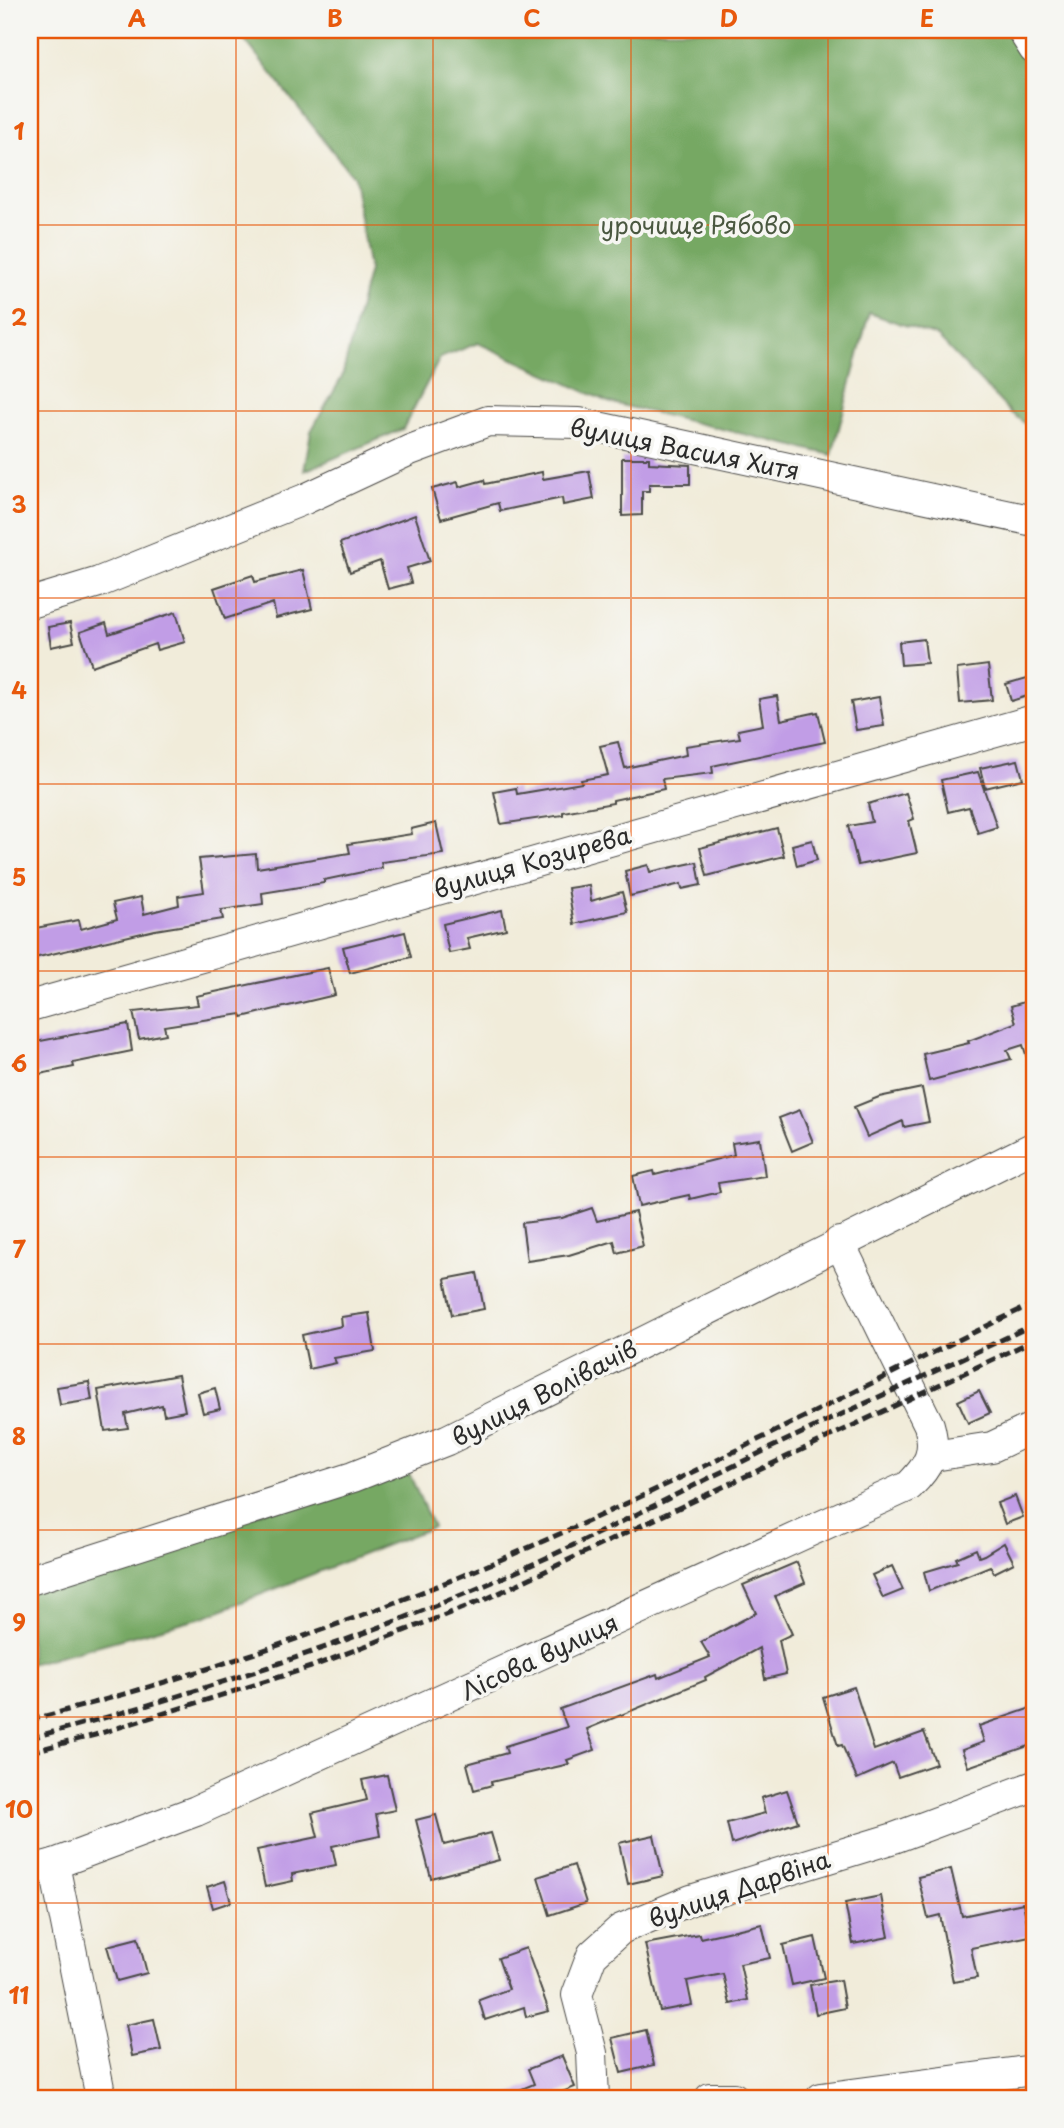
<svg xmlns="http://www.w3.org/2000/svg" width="1064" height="2128" font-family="'Playpen Sans',sans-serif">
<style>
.forest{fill:#76a864;stroke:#506a48;stroke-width:2}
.building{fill:#c19de6}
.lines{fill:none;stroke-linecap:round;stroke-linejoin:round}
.minor-casing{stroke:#494845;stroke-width:32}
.minor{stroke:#fff;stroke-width:30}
.rail{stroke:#2b2b2b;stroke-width:5;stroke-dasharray:10 5;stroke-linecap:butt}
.grid{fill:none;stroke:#e8590c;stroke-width:2;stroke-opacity:0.55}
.labels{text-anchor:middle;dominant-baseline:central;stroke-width:7;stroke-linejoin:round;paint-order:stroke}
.park-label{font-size:24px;fill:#4a5840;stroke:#f6f6f2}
.street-label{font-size:24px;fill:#2b2b2b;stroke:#f6f6f2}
.neatline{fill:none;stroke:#e8590c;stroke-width:2.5}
.grid-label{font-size:23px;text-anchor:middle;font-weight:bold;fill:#e8590c}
</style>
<rect width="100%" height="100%" fill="#f6f6f2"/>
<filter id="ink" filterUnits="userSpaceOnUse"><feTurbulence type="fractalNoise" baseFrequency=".0143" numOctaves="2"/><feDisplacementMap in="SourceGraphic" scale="14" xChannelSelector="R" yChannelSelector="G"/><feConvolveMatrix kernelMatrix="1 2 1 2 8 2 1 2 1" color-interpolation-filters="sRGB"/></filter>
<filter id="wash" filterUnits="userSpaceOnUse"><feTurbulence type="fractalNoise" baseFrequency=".00686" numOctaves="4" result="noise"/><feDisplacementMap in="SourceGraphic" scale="28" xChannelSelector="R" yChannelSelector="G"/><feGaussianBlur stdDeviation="1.57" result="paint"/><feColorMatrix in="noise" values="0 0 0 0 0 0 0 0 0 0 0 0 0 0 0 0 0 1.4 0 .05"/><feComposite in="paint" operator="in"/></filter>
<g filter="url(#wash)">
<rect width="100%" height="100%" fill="#f1ecda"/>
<g class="forest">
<polygon points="237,30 1007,30 1034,74 1034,430 1011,413 937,336 869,313 832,455 608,402 478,343 440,358 403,429 304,471 311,431 342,377 369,270 353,177"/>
<polygon points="405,1465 433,1527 206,1616 30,1664 30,1588"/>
</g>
<g id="blocks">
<g class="building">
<polygon points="622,458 649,458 649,463 690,465 690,484 649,484 649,491 642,491 642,515 622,516"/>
<polygon points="589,471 594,499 563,505 562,498 500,511 498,503 441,519 432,489 458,482 459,487 484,480 485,484 542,472 543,479"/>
<polygon points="415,515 430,561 407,568 411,583 388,589 380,561 350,572 340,543"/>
<polygon points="303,570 312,609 276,618 273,603 225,619 214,588 253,575 255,582"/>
<polygon points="176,612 185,642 157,650 155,644 92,666 80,632 106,623 109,634"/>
<polygon points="70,623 74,642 51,647 48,627"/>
<polygon points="924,639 927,663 901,665 899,642"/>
<polygon points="988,665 992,700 960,703 957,669"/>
<polygon points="1034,676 1034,694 1011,701 1006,684"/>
<polygon points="777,696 781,720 818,712 825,742 712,766 713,773 662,779 664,789 613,800 613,803 563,812 563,815 501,824 494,792 516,788 517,794 582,783 581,780 608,775 600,746 618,742 625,768 686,755 685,746 740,738 738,730 763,725 759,699"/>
<polygon points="879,697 884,726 856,730 851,702"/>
<polygon points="1018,760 1023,779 985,788 980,768"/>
<polygon points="978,772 997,827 978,833 969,807 948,812 941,780"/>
<polygon points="906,793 914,819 909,821 917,853 858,865 848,826 872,822 868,804"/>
<polygon points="436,823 443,854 381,862 382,868 324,880 324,883 262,893 263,904 221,910 223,919 155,930 30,959 30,929 79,920 81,929 117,919 113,903 141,897 144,914 179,905 178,896 204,892 199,859 256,854 257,868 350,853 348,844 412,834 411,829"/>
<polygon points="777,828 784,856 707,876 700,848"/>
<polygon points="812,840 817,860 797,866 792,845"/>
<polygon points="697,862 701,885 682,889 681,884 630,896 625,871 648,865 650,872"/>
<polygon points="589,885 591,901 622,892 627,912 574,924 568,888"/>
<polygon points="502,910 506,929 467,938 470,949 449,953 443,924"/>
<polygon points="405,932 411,957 350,973 343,947"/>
<polygon points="328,968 335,995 242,1017 241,1014 164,1026 166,1034 139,1039 133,1012 198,1005 196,996"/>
<polygon points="1034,999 1034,1066 1030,1067 1023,1045 1007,1050 1011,1059 929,1081 923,1054 969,1043 968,1041 1016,1023 1011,1006"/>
<polygon points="128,1024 132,1051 73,1063 74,1067 30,1076 30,1043"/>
<polygon points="922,1088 929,1122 904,1127 903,1121 867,1137 854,1107 879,1097"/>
<polygon points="800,1110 813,1142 792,1151 779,1118"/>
<polygon points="760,1139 765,1176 718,1183 720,1192 690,1199 689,1195 639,1206 633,1176 654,1171 655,1175 734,1155 732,1143"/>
<polygon points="592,1208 597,1221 635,1212 643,1246 617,1253 614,1241 569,1255 527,1261 522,1223 562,1218"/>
<polygon points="477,1273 484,1309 452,1315 445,1279"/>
<polygon points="369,1313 375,1351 334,1358 336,1363 309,1369 302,1335 342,1326 341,1317"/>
<polygon points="178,1375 185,1411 164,1415 162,1405 125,1414 128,1428 105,1431 98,1390"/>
<polygon points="89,1382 92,1400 60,1405 57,1387"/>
<polygon points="215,1388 220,1409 203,1413 198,1393"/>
<polygon points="979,1391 990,1413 968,1423 958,1401"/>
<polygon points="1015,1496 1023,1517 1005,1524 997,1503"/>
<polygon points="1004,1543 1014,1563 994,1573 990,1566 929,1591 924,1572 958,1562 956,1558 976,1549 979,1557 984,1555"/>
<polygon points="797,1562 805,1583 775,1596 792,1634 779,1640 786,1674 765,1679 759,1648 705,1677 706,1680 587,1729 595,1750 567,1760 569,1764 491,1782 492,1785 474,1790 467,1764 507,1753 505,1746 567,1727 560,1709 657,1674 658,1678 710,1657 701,1642 756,1613 743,1585"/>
<polygon points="892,1566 903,1590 883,1598 872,1575"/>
<polygon points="854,1687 874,1750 924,1732 936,1764 898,1777 893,1763 857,1779 842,1745 838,1746 823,1697"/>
<polygon points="1034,1707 1034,1744 968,1767 962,1750 984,1742 979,1726"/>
<polygon points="387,1775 395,1810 376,1814 380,1836 332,1846 336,1865 292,1874 293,1881 265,1887 257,1850 318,1837 312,1813 367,1800 362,1780"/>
<polygon points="787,1790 798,1822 732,1844 727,1823 765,1813 761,1798"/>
<polygon points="436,1815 444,1845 491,1833 499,1860 431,1878 416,1820"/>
<polygon points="654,1835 663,1876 628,1884 619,1843"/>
<polygon points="574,1865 586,1903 550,1915 538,1877"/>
<polygon points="951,1869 962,1916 1023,1903 1030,1936 971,1948 977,1978 953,1982 940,1915 928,1918 918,1877"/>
<polygon points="225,1881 231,1902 213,1908 207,1887"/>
<polygon points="881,1896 889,1937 853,1944 845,1903"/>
<polygon points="762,1924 770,1958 740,1964 748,2000 730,2004 723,1974 687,1981 692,2005 660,2011 645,1944 699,1934 700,1938"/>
<polygon points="815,1937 824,1978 792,1985 783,1945"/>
<polygon points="138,1938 147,1973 117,1981 107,1946"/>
<polygon points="526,1948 549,2011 526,2017 524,2007 485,2020 479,2000 509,1989 498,1958"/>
<polygon points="840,1980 845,2008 816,2014 810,1985"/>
<polygon points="154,2019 161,2050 132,2056 126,2025"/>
<polygon points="646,2030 654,2065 621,2073 612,2038"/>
<polygon points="562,2056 575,2087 547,2098 500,2098 534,2084 528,2069"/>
</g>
</g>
</g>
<g filter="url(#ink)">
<use href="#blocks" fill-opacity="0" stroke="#494845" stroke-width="2"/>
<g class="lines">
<defs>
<g id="minor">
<polyline points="1022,30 1034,49"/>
<polyline points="30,603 99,582 305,499 410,450 488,421 579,423 1034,521"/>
<polyline points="30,1006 1034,720"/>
<polyline points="933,1456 992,1447 1034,1427"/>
<polyline points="30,1580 353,1477 447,1440 1034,1147"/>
<polyline points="54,1864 101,2098"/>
<path d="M30 1870 54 1864 196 1811 909 1486C929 1466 937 1453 929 1425L839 1242"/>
<polyline points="594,2098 592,2053 577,1995 592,1955 621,1929 691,1900 894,1838 1034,1786"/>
<polyline points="710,2098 734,2098"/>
<polyline points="821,2098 1034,2070"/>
</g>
</defs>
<use href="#minor" class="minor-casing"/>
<use href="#minor" class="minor"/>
<g class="rail">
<path d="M30 1720C181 1681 332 1630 476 1570 666 1491 848 1393 1034 1303"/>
<path d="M30 1738C183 1698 335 1648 481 1587 592 1540 697 1482 806 1431 882 1395 959 1361 1034 1324"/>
<polyline points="30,1752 95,1735 311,1667 486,1599 1034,1340"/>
</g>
</g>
</g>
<path class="grid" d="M236 30V2098M433 30V2098M631 30V2098M828 30V2098M30 225H1034M30 411H1034M30 598H1034M30 784H1034M30 971H1034M30 1157H1034M30 1344H1034M30 1530H1034M30 1717H1034M30 1903H1034"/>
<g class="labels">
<g class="park-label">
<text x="696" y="224">урочище Рябово</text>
</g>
<g class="street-label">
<text transform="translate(685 448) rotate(11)">вулиця Василя Хитя</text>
<text transform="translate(532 861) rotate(-16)">вулиця Козирева</text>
<text transform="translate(544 1392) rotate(-27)">вулиця Волівачів</text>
<text transform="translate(539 1656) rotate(-25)">Лісова вулиця</text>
<text transform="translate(739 1888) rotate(-19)">вулиця Дарвіна</text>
</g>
</g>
<rect width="1064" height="2128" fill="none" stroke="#f6f6f2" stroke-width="77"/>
<rect x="38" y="38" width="988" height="2052" class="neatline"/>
<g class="grid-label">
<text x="137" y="27">A</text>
<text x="335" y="27">B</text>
<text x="532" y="27">C</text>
<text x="729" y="27">D</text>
<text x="927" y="27">E</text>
<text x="19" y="140">1</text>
<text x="19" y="326">2</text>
<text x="19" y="513">3</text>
<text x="19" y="699">4</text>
<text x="19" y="886">5</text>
<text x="19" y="1072">6</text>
<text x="19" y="1258">7</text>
<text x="19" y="1445">8</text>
<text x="19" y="1631">9</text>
<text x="19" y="1818">10</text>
<text x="19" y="2004">11</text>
</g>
</svg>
